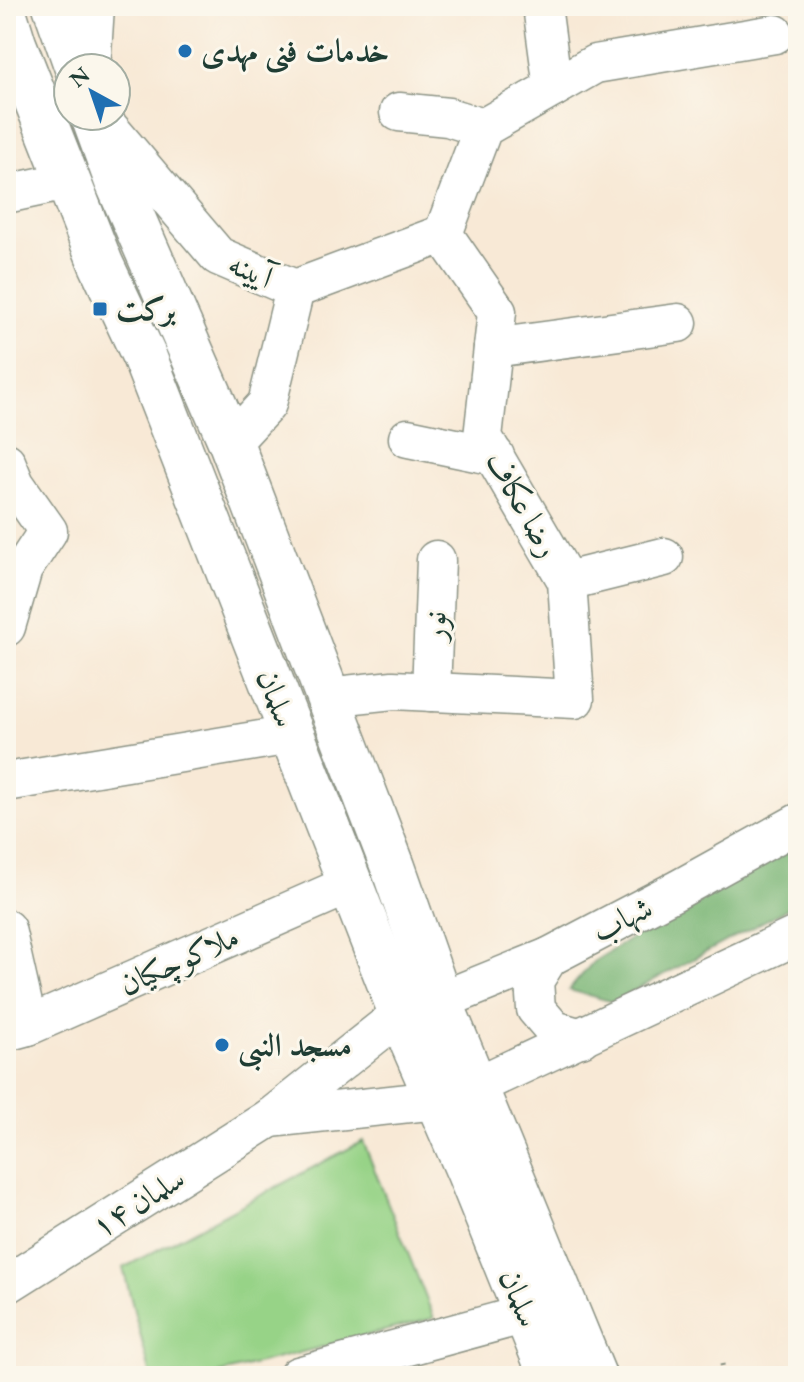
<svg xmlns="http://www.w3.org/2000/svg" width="804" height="1382" font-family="'EB Garamond',Amiri,serif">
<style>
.green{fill:#97d387;stroke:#5b885e;stroke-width:2}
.forest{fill:#79b574;stroke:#4c7954;stroke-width:2}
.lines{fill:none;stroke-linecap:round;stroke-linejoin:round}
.minor-casing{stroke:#8c9385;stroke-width:41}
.major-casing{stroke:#8c9385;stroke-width:47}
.path{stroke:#8c9385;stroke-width:5;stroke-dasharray:2 6;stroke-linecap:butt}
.minor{stroke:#fff;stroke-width:38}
.major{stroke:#fff;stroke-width:44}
.poi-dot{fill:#1f6fb2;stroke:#fbf7ec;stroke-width:3}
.labels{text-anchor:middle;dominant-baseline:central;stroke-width:6;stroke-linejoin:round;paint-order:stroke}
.poi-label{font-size:32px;font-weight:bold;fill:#1f3d34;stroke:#fbf7ec;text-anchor:start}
.street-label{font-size:32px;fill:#1f3d34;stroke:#fbf7ec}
</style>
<rect width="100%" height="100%" fill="#fbf7ec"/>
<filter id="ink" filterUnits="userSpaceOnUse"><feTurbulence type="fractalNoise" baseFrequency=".0125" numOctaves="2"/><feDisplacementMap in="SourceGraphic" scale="16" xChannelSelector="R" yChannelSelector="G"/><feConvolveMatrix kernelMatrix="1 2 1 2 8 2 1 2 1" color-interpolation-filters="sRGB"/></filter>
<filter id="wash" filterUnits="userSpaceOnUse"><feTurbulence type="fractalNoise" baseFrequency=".006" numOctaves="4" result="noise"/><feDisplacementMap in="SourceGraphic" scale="32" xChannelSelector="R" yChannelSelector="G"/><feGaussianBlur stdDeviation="1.8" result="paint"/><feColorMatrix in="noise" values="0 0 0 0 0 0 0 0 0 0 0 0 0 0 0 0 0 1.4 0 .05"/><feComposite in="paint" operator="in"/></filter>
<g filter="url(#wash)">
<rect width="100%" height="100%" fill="#f8e9d6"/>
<polygon class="green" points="363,1141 434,1318 210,1376 151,1376 123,1268"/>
<polygon class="forest" points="798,835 798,903 613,1002 569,990 593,962"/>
</g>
<g filter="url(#ink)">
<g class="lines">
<defs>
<g id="minor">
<polyline points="542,6 553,88"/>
<polyline points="91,68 95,6"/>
<polyline points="399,112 448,117 483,128"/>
<polyline points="99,116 218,256 295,289 267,404 231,443"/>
<polyline points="6,194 67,181"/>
<polyline points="443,234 483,128 595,64 775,34"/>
<polyline points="295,289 443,234 497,312 483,437 567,581 575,699 393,690 327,697"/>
<polyline points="493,348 678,323"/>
<polyline points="408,438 495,456"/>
<polyline points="6,462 15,484 48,531 23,569 6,627"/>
<polyline points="567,581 664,557"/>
<polyline points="431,692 436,560"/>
<polyline points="6,782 291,735"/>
<polyline points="6,929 28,1026"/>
<polyline points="549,957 534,981 536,1009 554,1030 581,1038"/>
<polyline points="440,1001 549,957 679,889 798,823"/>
<polyline points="6,1032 28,1026 351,884"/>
<polyline points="476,1086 798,935"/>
<polyline points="270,1118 437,1100"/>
<polyline points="6,1285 270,1118 401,1014"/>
<polyline points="298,1376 526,1314"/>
</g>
<g id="major">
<polyline points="55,6 77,68"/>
<polyline points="6,18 14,44 101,264 144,356 413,1044 469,1173 551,1376"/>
<polyline points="93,116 116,179 231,443 393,867 440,1001 594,1376"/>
</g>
</defs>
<use href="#minor" class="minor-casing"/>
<use href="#major" class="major-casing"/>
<polyline class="path" points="722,1364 724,1376"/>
<use href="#minor" class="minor"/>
<use href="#major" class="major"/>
</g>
</g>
<g class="poi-dot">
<circle cx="185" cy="51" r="8"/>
<rect x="92" y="301" width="16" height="16" rx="4"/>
<circle cx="222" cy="1045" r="8"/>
</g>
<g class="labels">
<g class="poi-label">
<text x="201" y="51">خدمات فنی مهدی</text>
<text x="116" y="309">برکت</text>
<text x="238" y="1045">مسجد النبی</text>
</g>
<g class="street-label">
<text transform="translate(251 270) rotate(24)">آیینه</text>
<text transform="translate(523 504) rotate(60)">رضا عکاف</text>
<text transform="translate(434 626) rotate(-88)">نور</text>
<text transform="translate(277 698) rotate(69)">سلمان</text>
<text transform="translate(622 919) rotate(-27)">شهاب</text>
<text transform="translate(179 960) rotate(-24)">ملاکوچکیان</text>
<text transform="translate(138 1202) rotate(-32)">سلمان ۱۴</text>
<text transform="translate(520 1298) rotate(68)">سلمان</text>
</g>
</g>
<rect width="804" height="1382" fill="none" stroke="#fbf7ec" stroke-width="32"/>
<g transform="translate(92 92) rotate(320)"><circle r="38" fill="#fbf7ec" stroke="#a3ada2" stroke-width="2"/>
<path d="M0-6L14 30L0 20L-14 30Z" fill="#1f6fb2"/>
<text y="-12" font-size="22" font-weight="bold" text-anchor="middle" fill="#1f3d34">N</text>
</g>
</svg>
